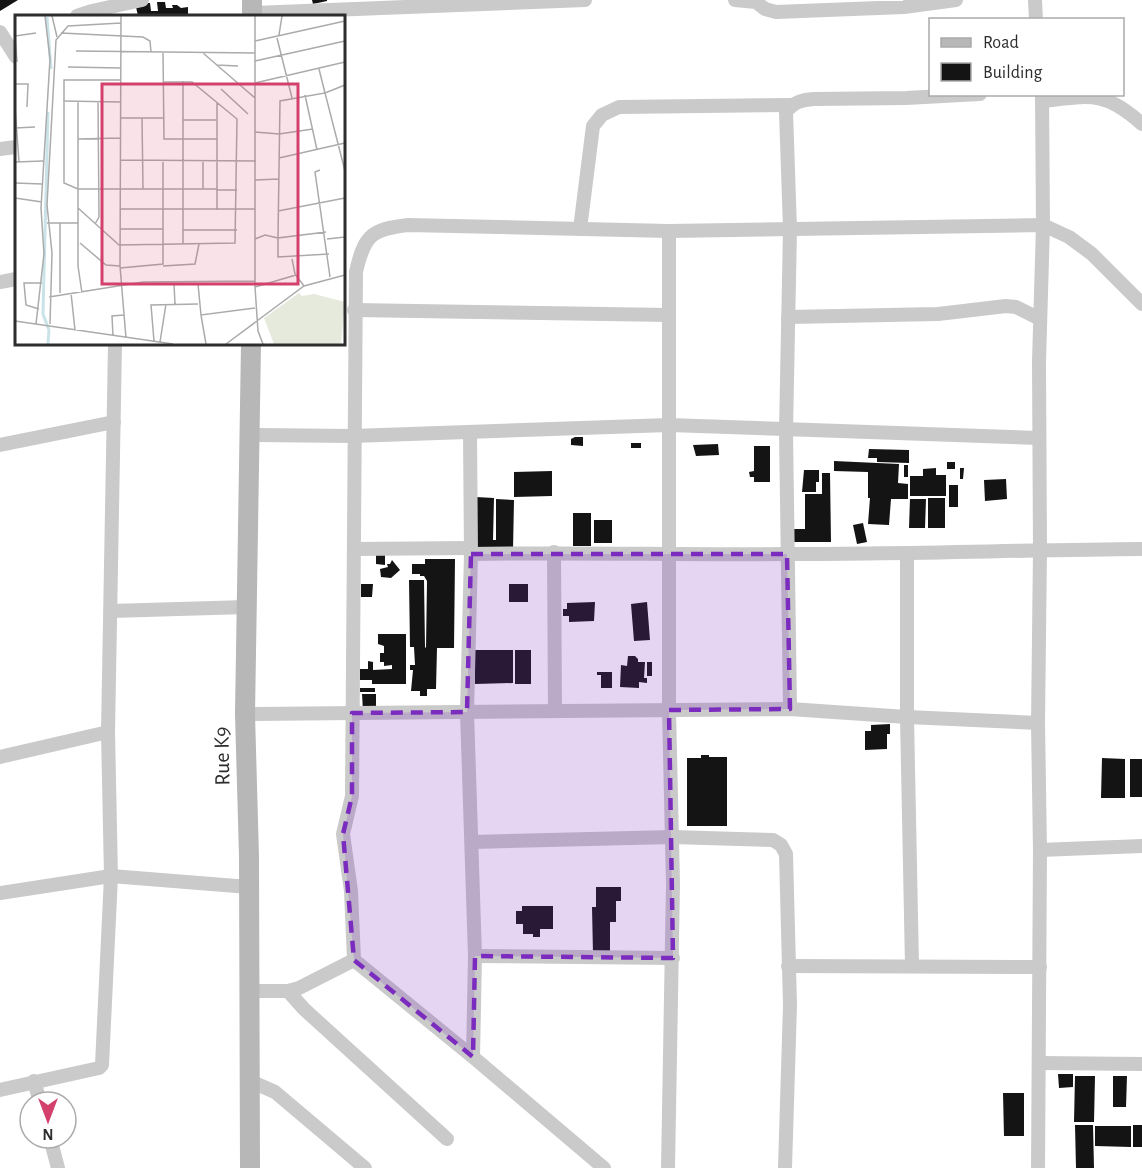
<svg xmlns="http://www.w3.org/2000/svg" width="1142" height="1168" font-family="'Alegreya Sans',sans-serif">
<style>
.building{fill:#141414}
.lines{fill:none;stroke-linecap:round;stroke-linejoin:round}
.street{stroke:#cacaca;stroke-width:14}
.secondary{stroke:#b7b7b7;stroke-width:20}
.marked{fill:#7b2cbf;fill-opacity:0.2;stroke:#7b2cbf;stroke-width:4.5;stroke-dasharray:12 8;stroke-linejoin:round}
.labels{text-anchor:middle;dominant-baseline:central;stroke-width:6;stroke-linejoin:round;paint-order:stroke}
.street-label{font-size:22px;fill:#2d2d2d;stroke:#fff}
.inset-river{fill:none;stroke:#cae3e8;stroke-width:3}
.inset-road{fill:none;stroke:#ababab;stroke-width:1.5}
.view{fill:#d4406c;fill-opacity:0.15;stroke:#d4406c;stroke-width:3}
.inset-edge{fill:none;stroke:#2d2d2d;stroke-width:3}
</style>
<rect width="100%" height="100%" fill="#fff"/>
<g class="building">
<polygon points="0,0 18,0 0,11"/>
<polygon points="312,0 327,0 327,1 313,4"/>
<polygon points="157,2 165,2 166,8 173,8 172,5 177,5 181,8 188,7 188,16 138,16 136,7 141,3 150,3 151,11 158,11"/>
<polygon points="575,437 583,437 583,446 571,445 571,439"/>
<rect x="631" y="443" width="10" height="5"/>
<polygon points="718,444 719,455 696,456 693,445"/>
<polygon points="754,446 770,446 770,482 754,482 754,477 750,477 749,472 754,471"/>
<polygon points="869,449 909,450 909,463 877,462 877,458 868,458"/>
<polygon points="834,461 899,464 898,483 908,484 908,499 891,499 889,525 868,524 870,498 868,498 868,472 834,471"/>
<rect x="947" y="462" width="8" height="7"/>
<rect x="904" y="465" width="4" height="12"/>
<polygon points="936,468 936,475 946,475 946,496 910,496 910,476 923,476 923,469"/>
<polygon points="960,468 964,468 963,479 960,479"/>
<polygon points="804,470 819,470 819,482 816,482 816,492 802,492"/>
<polygon points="552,471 552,496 514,497 514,472"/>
<polygon points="822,473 830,473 831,542 792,542 792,529 805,529 805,494 822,494"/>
<polygon points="1006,479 1007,499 985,501 984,480"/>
<rect x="949" y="485" width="9" height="22"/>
<polygon points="476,497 494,498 493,540 496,540 496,499 514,500 513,550 475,550"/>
<rect x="928" y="498" width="17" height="30"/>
<polygon points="910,499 926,499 925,528 909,528"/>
<rect x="573" y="513" width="18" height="33"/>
<rect x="594" y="520" width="18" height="23"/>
<polygon points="863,523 867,542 857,544 853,525"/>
<polygon points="376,555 385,555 385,565 376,564"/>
<polygon points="425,559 455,559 454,648 437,648 436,689 427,689 427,696 420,696 420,691 411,691 413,670 410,670 410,665 415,665 414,647 410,647 409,580 424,580 425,647 426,648 427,581 424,576 420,576 420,574 412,574 412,564 425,564"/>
<polygon points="392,560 400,570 391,578 381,577 380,569 388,567 387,564 390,564"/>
<polygon points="361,584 373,584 372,597 361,597"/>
<rect x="509" y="584" width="19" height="18"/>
<polygon points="595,602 594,621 569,622 569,616 563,616 563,609 567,609 567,603"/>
<polygon points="647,602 650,640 634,641 631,604"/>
<polygon points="378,634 406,634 406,684 372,684 372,680 360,680 360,669 368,669 368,661 373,662 373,670 392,669 392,665 384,666 384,662 380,662 380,653 384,653 384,646 378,644"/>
<polygon points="474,650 513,650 513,683 475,684"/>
<rect x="515" y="650" width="16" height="34"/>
<polygon points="628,656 635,656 638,659 638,662 645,662 644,678 647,678 647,683 639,682 639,688 620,687 621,665 627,666"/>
<rect x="647" y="662" width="5" height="14"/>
<polygon points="597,672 612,672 612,688 601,688 601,675 597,675"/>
<rect x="360" y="688" width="15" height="4"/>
<polygon points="362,694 376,694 376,707 363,711"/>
<polygon points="890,724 890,734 887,734 887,749 865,750 865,731 871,731 871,725"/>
<polygon points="701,755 709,755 709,757 727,757 727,826 687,826 687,758 701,758"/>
<polygon points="1102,758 1125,759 1125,798 1101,798"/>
<rect x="1130" y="759" width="12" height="38"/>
<polygon points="596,887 621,887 621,901 616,901 616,922 610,922 610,954 593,954 592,907 596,907"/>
<polygon points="522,906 553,906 553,929 540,929 540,937 533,937 533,934 523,934 523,924 516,924 516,911 522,911"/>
<polygon points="1058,1074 1073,1074 1073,1087 1059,1088"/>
<polygon points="1075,1076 1095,1076 1094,1122 1074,1122"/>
<polygon points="1113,1076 1127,1076 1126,1107 1113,1107"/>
<polygon points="1003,1093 1024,1093 1024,1136 1004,1136"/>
<polygon points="1075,1125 1093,1125 1094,1168 1076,1168"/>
<rect x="1133" y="1125" width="9" height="22"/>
<polygon points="1095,1126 1131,1126 1131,1147 1095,1146"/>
</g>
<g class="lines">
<g class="street">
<polyline points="735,0 756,2 765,9 776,12 904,7 956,0"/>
<polyline points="1035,0 1036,20"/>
<polyline points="252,13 585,0"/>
<polyline points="77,16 92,11 142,0"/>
<polyline points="0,32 16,57"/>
<path d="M1042 101C1090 96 1104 90 1142 124"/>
<polyline points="0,149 16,147"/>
<polyline points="580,229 593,126 602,115 619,107 792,105"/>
<polyline points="0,282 16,279"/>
<polyline points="354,310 669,315"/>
<polyline points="788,317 938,314 1006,306 1016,307 1040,319"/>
<polyline points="470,432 471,554 467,712 475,956 473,1057"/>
<polyline points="250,435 353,436 669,425 1039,438"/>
<polyline points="0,445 114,422"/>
<polyline points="354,549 470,548"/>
<polyline points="554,552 555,711"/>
<polyline points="907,553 907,717 912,966"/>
<path d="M471 554C575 552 679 555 784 554 903 554 1023 550 1142 549"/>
<polyline points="111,611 247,607"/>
<path d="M790 709 786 431 790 229 786 112C794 102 801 100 814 99L906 98 980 94"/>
<polyline points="245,714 790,709 907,717 1038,723"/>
<polyline points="0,757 108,732"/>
<polyline points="472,842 672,837 773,840 781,845 786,854 790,1005 785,1168"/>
<polyline points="1040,850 1142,846"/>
<polyline points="0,893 111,876 249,887"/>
<polyline points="475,956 673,958"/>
<polyline points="788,966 1040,967"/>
<polyline points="250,991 288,991 299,988 354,960"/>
<polyline points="288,991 304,1009 447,1139"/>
<polyline points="1039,1063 1142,1064"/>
<polyline points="34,1081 40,1102"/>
<polyline points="250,1081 275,1092 365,1168"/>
<polyline points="0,1090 99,1068 102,1065 111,876 108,732 115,344"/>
<polyline points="50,1138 58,1168"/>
<path d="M604 1168 473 1057 354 960 351 891 343 834 352 796 356 272C364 236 371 229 408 225L669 231 1043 225 1069 237 1092 254 1142 304"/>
<polyline points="668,1168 673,884 669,710 669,231"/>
<polyline points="1038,1168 1040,850 1038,723 1040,550 1039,362 1043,225 1042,94"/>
</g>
<g class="secondary">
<polyline points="252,16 252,0"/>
<polyline points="250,1168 249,856 245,714 251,344"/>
</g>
</g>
<path class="marked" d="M471 554H787L790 709 669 710 673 958 475 956 473 1057 354 960 343 834 352 796V713L467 712Z"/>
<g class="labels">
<g class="street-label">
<text transform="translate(222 756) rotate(-91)">Rue K9</text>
</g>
</g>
<g transform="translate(15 15)">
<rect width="330" height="330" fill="#fff"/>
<path d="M284 278 287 281 299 279 330 287 326 329H259L249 303Z" fill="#e6eadc"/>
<path class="inset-river" d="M32 2 36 54M33 329 34 315 28 299 33 97"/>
<path class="inset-road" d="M37 1 42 22M106 1 105 251 111 323M240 1V272L243 316 248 329M46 18 128 22 135 26 136 37M0 20 2 47M264 20 267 1M0 21 21 18M262 23 277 83M240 26 330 6M61 36 240 38M148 37 149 124H202M188 38 240 83M240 46 330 26M201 50 223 51M53 52 105 53M105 65H49V168L63 174H202M240 68 330 47M0 69H13L12 92M330 70 310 78 330 156M206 74 233 99M290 80 302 135M48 86 105 87M63 86V251L67 278M202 88V195M0 92 4 147M105 103H148M127 103 128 174M168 105H201M0 113 20 112M240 117 264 119 298 114M63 124 105 123M264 143 330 128M105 145 241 146M0 147 28 146M188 147V174M305 155 300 157 315 262M240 165 264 164M0 168 27 169M202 175H222M0 183 27 187M63 193 104 230 220 228 222 104 177 67H148M105 194H240M263 196 330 183M32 208H63M80 209 84 202 83 86M105 214H148M168 215H222M311 217 263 223V242L314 239M240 224 250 220 263 223 265 86 310 78 304 54M312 224 330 222M65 228 91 250 105 251M168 229V66M277 244 280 259 289 271M148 251 180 249 184 229M105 253 148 249V147M159 269 160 289M183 269 186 300 240 293M240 272 281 260M45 278V208M56 278 60 315M34 282 128 267 240 266M24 294 11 290 9 268H27M186 300 191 329M0 306 158 329M21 309 29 239 26 193 35 44 30 1M35 309 37 238 32 190 41 25 53 11 106 8M98 321 97 301 109 300M139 326 136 290 183 289M145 327 151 289M211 329 289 271 330 260"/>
<path class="view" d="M87 69H283V269H87Z"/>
<rect width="330" height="330" class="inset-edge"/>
</g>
<rect x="929" y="18" width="195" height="78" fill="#ffffff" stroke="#ababab" stroke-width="1.5"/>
<rect x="941" y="38" width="30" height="9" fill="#b7b7b7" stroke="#ababab" stroke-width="1.5"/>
<text x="983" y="48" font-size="18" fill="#2d2d2d">Road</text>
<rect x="941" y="63" width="30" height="18" fill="#141414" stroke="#ababab" stroke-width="1.5"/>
<text x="983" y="78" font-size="18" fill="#2d2d2d">Building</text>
<g transform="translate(48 1120) rotate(180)"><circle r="28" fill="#ffffff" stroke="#ababab" stroke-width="1.5"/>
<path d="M0-4.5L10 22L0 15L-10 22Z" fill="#d4406c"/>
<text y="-9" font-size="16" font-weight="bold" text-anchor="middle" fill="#2d2d2d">N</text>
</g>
</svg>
